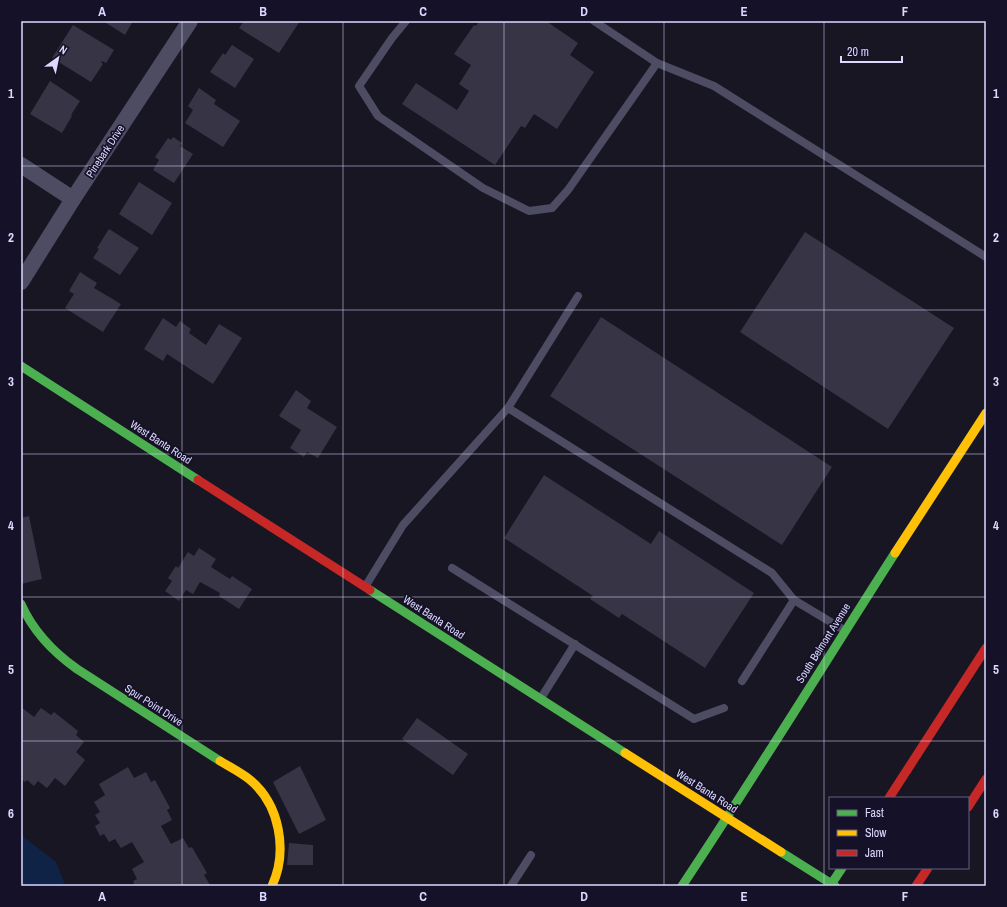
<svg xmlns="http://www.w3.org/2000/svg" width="1007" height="907" font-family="'Archivo Narrow',sans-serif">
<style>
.water{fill:#0f2346}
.building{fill:#363445}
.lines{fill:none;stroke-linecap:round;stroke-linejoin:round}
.lane{stroke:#4d4c63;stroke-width:8}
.street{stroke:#4d4c63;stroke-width:16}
.fast{stroke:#4caf50;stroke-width:9}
.slow{stroke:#ffc107;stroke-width:9}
.jam{stroke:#c62828;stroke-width:9}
.fast-bridge{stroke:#4caf50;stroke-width:9}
.grid{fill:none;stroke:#ddd9fe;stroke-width:1;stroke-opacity:0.55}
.labels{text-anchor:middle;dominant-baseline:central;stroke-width:3.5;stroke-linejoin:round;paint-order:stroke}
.street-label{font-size:11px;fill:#ddd9fe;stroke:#151128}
.neatline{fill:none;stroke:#ddd9fe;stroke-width:1.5}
.grid-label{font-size:13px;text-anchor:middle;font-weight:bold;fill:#ddd9fe}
</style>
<rect width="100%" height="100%" fill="#181623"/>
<polygon class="water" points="21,835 56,862 64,882 63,886 21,886"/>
<g class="building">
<polygon points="103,21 133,21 125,35"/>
<polygon points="244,21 300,21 279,53 239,28"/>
<polygon points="479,21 546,21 578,43 570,55 594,72 557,129 534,114 525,128 521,126 495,165 402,104 416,83 457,110 469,91 459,84 471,65 454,54 474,25 476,26"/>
<polygon points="73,25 114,50 106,63 102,61 101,62 103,64 91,82 52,58"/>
<polygon points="232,45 254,59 235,88 210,72 223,53 225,55"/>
<polygon points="50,81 80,101 71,115 72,116 62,133 30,114"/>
<polygon points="199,88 216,100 214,104 240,121 223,147 185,123 193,110 188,106"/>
<polygon points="173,137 182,143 180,146 193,154 174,183 153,170 159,160 155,157 168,138 171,140"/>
<polygon points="139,182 172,203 152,235 119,214"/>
<polygon points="109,229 139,248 120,275 93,258 99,249 97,248"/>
<polygon points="805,232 954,328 888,429 740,332"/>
<polygon points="80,272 97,283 94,288 121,304 103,332 65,308 74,294 69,291"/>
<polygon points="601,317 832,467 782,545 550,396"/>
<polygon points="163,318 176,327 180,321 191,329 189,333 206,345 219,324 242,338 213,384 167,354 163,361 144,349"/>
<polygon points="296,390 311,401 307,408 337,427 318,458 307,452 304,457 290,448 301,430 279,416"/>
<polygon points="544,475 651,544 659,531 754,593 705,668 622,614 619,618 590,599 593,596 504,538"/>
<polygon points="29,516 42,579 21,584 21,518"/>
<polygon points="199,548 216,559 211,567 230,579 232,576 252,589 239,609 219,596 220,593 200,582 193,594 186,590 179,601 165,591 172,581 168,578 176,566 178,568 188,552 194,556"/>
<polygon points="21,707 34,717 41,708 51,715 54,712 78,731 76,735 84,742 76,752 85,760 65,786 55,778 47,788 38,781 34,786 27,780 25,782 21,779"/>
<polygon points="417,718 468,754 453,775 402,739"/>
<polygon points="300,766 326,820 299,834 273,782"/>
<polygon points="128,767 134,778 146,772 151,782 155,780 170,808 167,810 172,820 161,826 171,844 183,838 189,848 192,847 207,873 204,875 210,885 208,886 135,886 133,881 137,879 132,869 144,862 132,842 121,848 115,839 109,842 104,834 100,836 95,826 100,823 95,815 100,812 94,802 105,795 99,784"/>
<polygon points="289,843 313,845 313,865 287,865"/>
</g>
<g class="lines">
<g class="lane">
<polyline points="406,21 392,38 359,86 378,116 483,188 529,211 552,208 568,190 657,63"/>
<polyline points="594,21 657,63 714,86 986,257"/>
<polyline points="508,408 578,296"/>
<polyline points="452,568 694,719 724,708"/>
<polyline points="365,587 403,525 508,408 772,573 794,600 844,630"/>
<polyline points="742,681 794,600"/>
<polyline points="541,698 575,644"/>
<polyline points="511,886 531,855"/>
</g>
<g class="street">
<polyline points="21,165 73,199"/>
<polyline points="21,282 73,199 190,21"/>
</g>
<g class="fast">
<polyline points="21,366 198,480"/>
<polyline points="370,590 625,753"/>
<path d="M21 604C33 631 53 652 77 669L220 761"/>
<polyline points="781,852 835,886"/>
<path d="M682 886C755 776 824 664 895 553"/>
</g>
<g class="slow">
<polyline points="895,553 986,413"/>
<polyline points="625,753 781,852"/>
<path d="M220 761C230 767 240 772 249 779 280 804 288 851 272 886"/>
</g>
<g class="jam">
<polyline points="198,480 370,590"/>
<polyline points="889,798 986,648"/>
<polyline points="968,807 986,779"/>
<polyline points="916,886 928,868"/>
</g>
<polyline class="fast-bridge" points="830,886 842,868"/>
</g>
<path class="grid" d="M182 21V886M343 21V886M504 21V886M664 21V886M824 21V886M21 166H986M21 310H986M21 454H986M21 597H986M21 741H986"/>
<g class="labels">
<g class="street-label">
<text transform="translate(105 151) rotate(-57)">Pinebark Drive</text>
<text transform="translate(161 442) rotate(33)">West Banta Road</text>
<text transform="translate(434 617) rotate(33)">West Banta Road</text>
<text transform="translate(823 643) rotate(-58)">South Belmont Avenue</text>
<text transform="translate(154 705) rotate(33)">Spur Point Drive</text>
<text transform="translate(707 791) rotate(33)">West Banta Road</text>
</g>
</g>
<rect width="1007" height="907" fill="none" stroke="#151128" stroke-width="44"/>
<rect x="829" y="797" width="140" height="72" fill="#151128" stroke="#65617e"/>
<rect x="837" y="810" width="20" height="6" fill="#4caf50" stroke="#65617e"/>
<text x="865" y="817" font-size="12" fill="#ddd9fe">Fast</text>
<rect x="837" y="830" width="20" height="6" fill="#ffc107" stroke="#65617e"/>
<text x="865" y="837" font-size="12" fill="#ddd9fe">Slow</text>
<rect x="837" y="850" width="20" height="6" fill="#c62828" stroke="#65617e"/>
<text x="865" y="857" font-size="12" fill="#ddd9fe">Jam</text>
<g transform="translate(58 58) rotate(33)" stroke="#151128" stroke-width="3" paint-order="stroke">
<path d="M0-3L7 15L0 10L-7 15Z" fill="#ddd9fe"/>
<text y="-6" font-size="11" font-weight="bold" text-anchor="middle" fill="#ddd9fe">N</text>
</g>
<path d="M841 56v6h61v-6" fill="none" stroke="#ddd9fe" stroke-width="2"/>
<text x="847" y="56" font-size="12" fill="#ddd9fe" stroke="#151128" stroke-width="3" paint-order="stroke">20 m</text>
<rect x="22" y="22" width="963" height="863" class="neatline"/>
<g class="grid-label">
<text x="102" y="16">A</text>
<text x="263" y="16">B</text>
<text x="423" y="16">C</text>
<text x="584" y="16">D</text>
<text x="744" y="16">E</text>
<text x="905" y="16">F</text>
<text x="11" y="98">1</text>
<text x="996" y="98">1</text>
<text x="11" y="242">2</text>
<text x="996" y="242">2</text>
<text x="11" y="386">3</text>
<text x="996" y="386">3</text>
<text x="11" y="530">4</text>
<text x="996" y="530">4</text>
<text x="11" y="674">5</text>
<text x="996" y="674">5</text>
<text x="11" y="818">6</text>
<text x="996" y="818">6</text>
<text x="102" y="901">A</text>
<text x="263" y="901">B</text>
<text x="423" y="901">C</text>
<text x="584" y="901">D</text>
<text x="744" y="901">E</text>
<text x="905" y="901">F</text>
</g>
</svg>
